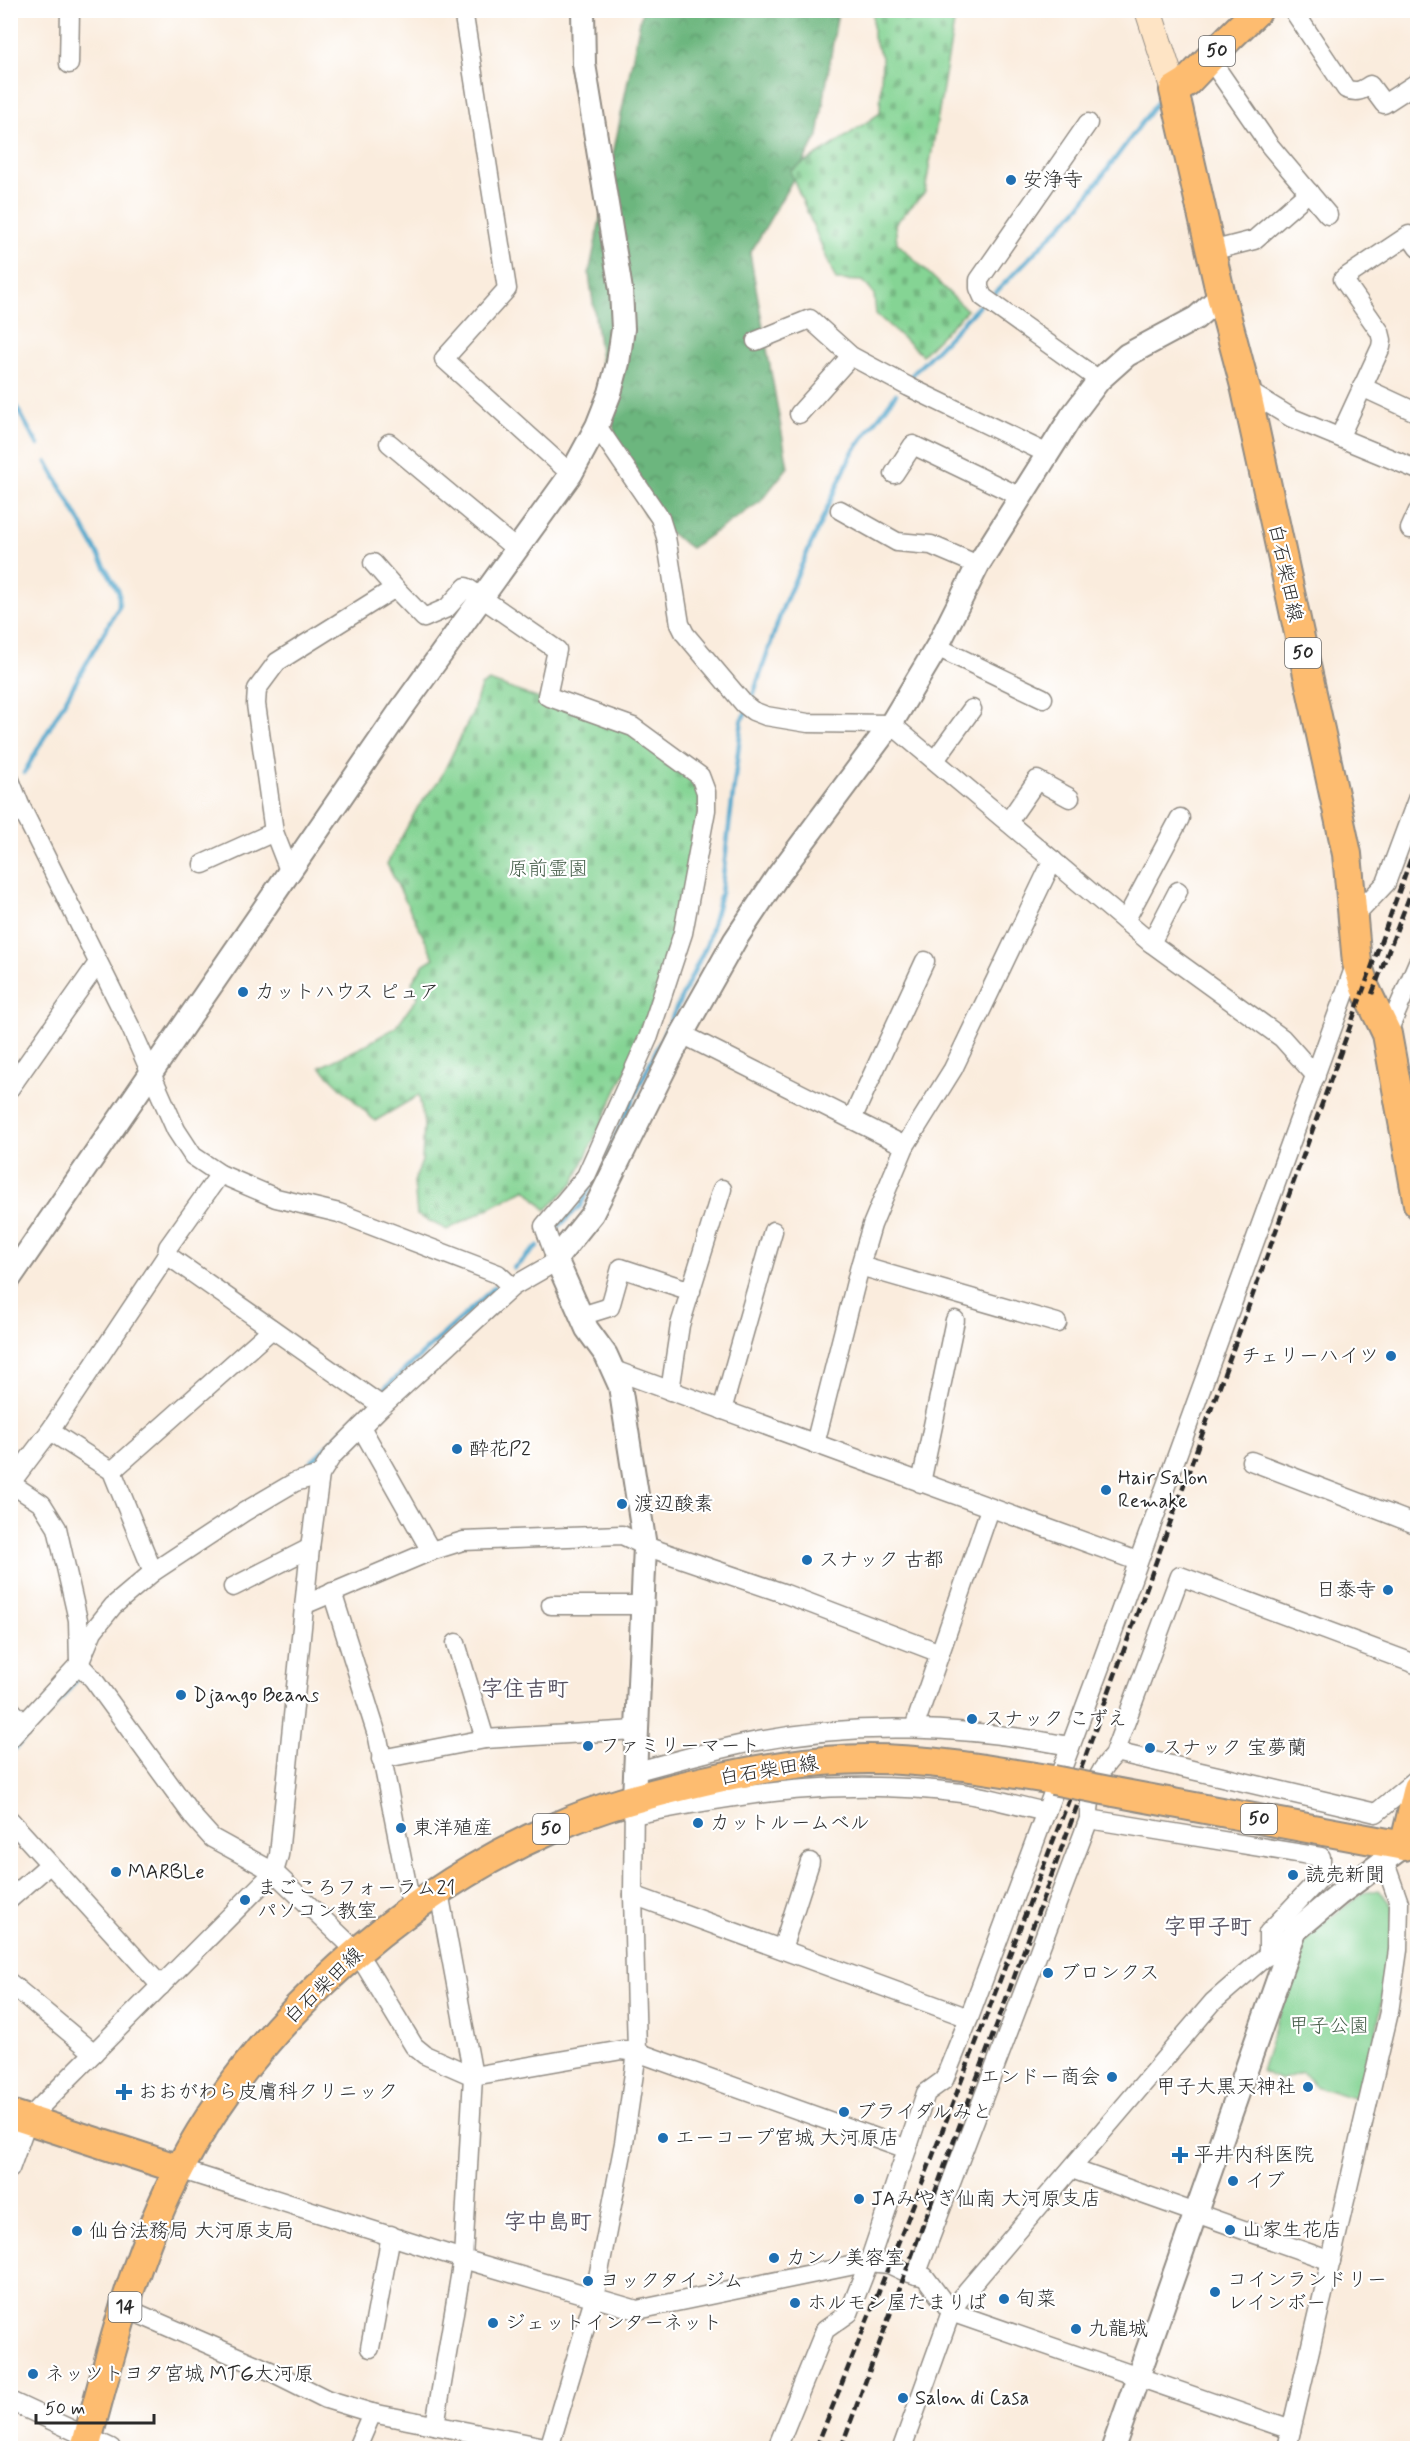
<svg xmlns="http://www.w3.org/2000/svg" width="1428" height="2459" font-family="Mynerve,'Klee One',sans-serif">
<style>
.forest{fill:url(#forest-crowns);stroke:#4c7054;stroke-width:1.5}
.cemetery{fill:url(#cemetery-stones);stroke:#588060;stroke-width:1.5}
.park{fill:#85d494;stroke:#588060;stroke-width:1.5}
.lines{fill:none;stroke-linecap:round;stroke-linejoin:round}
.stream{stroke:#4fa6cb;stroke-width:4.5}
.minor-casing{stroke:#928c84;stroke-width:21}
.tertiary-casing{stroke:#928c84;stroke-width:26}
.secondary-casing{stroke:#928c84;stroke-width:28}
.primary-casing{stroke:#928c84;stroke-width:32}
.minor{stroke:#fff;stroke-width:18}
.tertiary{stroke:#fff;stroke-width:22}
.secondary{stroke:#fee4c5;stroke-width:26}
.primary{stroke:#fdbc6f;stroke-width:28}
.rail{stroke:#2b2b2b;stroke-width:4.5;stroke-dasharray:9 4.5;stroke-linecap:butt}
.primary-bridge-casing{stroke:#928c84;stroke-width:32;stroke-linecap:butt}
.primary-bridge{stroke:#fdbc6f;stroke-width:28}
.poi-dot{fill:#1f6fb2;stroke:#fff;stroke-width:2}
.labels{text-anchor:middle;dominant-baseline:central;stroke-width:4.5;stroke-linejoin:round;paint-order:stroke}
.shield{fill:#fff;stroke:#6b6b6b;stroke-width:1.5}
.shield-label{font-size:18px;font-weight:bold;fill:#2b2b2b}
.poi-label{font-size:20px;fill:#2b2b2b;stroke:#fff;text-anchor:start}
.street-label{font-size:20px;fill:#2b2b2b;stroke:#fff}
.park-label{font-size:20px;fill:#465e4a;stroke:#fff}
.quarter-label{font-size:22px;font-weight:bold;fill:#5a5564;stroke:#fff}
</style>
<defs>
<pattern id="forest-crowns" width="20" height="18" patternUnits="userSpaceOnUse" patternTransform="scale(1.5)"><rect width="20" height="18" fill="#6cb67e"/><path d="M2 6a3 3 0 1 1 6 0M12 15a3 3 0 1 1 6 0" fill="none" stroke="#599467"/></pattern>
<pattern id="cemetery-stones" width="16" height="16" patternUnits="userSpaceOnUse" patternTransform="scale(1.5)"><rect width="16" height="16" fill="#85d494"/><path d="M2 7V4a2 2 0 0 1 4 0v3zM10 15v-3a2 2 0 0 1 4 0v3z" fill="#73b680"/></pattern>
</defs>
<rect width="100%" height="100%" fill="#fff"/>
<filter id="ink" filterUnits="userSpaceOnUse"><feTurbulence type="fractalNoise" baseFrequency=".0167" numOctaves="2"/><feDisplacementMap in="SourceGraphic" scale="12" xChannelSelector="R" yChannelSelector="G"/><feConvolveMatrix kernelMatrix="1 2 1 2 8 2 1 2 1" color-interpolation-filters="sRGB"/></filter>
<filter id="wash" filterUnits="userSpaceOnUse"><feTurbulence type="fractalNoise" baseFrequency=".008" numOctaves="4" result="noise"/><feDisplacementMap in="SourceGraphic" scale="24" xChannelSelector="R" yChannelSelector="G"/><feGaussianBlur stdDeviation="1.35" result="paint"/><feColorMatrix in="noise" values="0 0 0 0 0 0 0 0 0 0 0 0 0 0 0 0 0 1.4 0 .05"/><feComposite in="paint" operator="in"/></filter>
<g filter="url(#wash)">
<rect width="100%" height="100%" fill="#faecdd"/>
<polygon class="forest" points="642,11 838,11 818,136 750,254 788,467 760,502 691,548 645,515 618,449 604,380 589,274"/>
<g class="cemetery">
<polygon points="873,11 956,11 925,192 895,224 897,243 967,310 922,355 876,314 874,294 863,281 836,280 790,171 827,149 880,113 882,57 873,38"/>
<polygon points="489,681 629,731 694,779 702,793 685,908 645,1029 574,1182 546,1210 526,1189 447,1230 417,1215 414,1182 422,1161 424,1124 419,1095 375,1121 320,1067 360,1048 395,1028 418,997 412,982 424,964 434,958 387,864 418,807 440,779 472,714 481,686"/>
</g>
<polygon class="park" points="1379,1890 1392,1906 1391,1955 1363,2101 1315,2086 1302,2072 1281,2080 1261,2071 1301,1947 1323,1923 1363,1893"/>
<g class="lines">
<g class="stream">
<polyline points="995,293 1080,206 1158,101"/>
<polyline points="908,379 980,305"/>
<polyline points="10,396 38,445"/>
<polyline points="750,704 784,604 852,453 896,394"/>
<polyline points="24,773 119,606 119,592 47,462"/>
<polyline points="555,1230 580,1206 591,1187 707,944 721,893 742,719 746,712"/>
<polyline points="514,1268 538,1246"/>
<polyline points="382,1391 495,1287"/>
<polyline points="312,1461 365,1408"/>
<polyline points="10,1753 54,1708 76,1680"/>
</g>
</g>
</g>
<g filter="url(#ink)">
<g class="lines">
<defs>
<g id="minor">
<polyline points="463,10 507,289 444,359 571,474"/>
<path d="M1293 10 1346 89C1356 93 1361 91 1370 85L1384 104 1418 82"/>
<polyline points="1210,59 1270,146 1328,215"/>
<polyline points="69,64 70,10"/>
<polyline points="1088,123 979,280 979,288 983,297 1099,380"/>
<polyline points="1211,251 1254,240 1309,192"/>
<polyline points="756,341 810,319 851,356 909,387 1048,454"/>
<polyline points="1362,387 1418,413"/>
<polyline points="1246,390 1292,418 1418,470"/>
<polyline points="799,414 851,356"/>
<polyline points="597,426 660,518 666,537 680,624 685,634 744,704 753,711 766,716 808,723 891,724 1151,943 1282,1038 1316,1076"/>
<polyline points="1340,436 1381,347 1382,340 1380,332 1343,279 1409,235 1418,248"/>
<polyline points="389,443 517,550"/>
<polyline points="894,474 913,445 1021,497"/>
<polyline points="840,510 897,542 931,545 978,565"/>
<polyline points="1410,529 1418,511"/>
<polyline points="373,563 395,588"/>
<polyline points="937,647 1043,698"/>
<polyline points="935,760 972,709"/>
<polyline points="10,780 20,805 131,1028 176,1130 193,1156 220,1174 276,1198 339,1213 498,1274 512,1287"/>
<polyline points="1008,822 1037,780 1070,798"/>
<polyline points="1053,860 953,1069 905,1146 872,1225 860,1266 1057,1323"/>
<polyline points="203,864 274,832"/>
<polyline points="1354,917 1386,883 1418,797"/>
<polyline points="1125,921 1180,818"/>
<polyline points="1151,943 1178,891"/>
<polyline points="682,1034 905,1146"/>
<polyline points="1387,1034 1418,962"/>
<polyline points="10,1088 98,963"/>
<polyline points="852,1119 925,961"/>
<polyline points="167,1255 382,1406"/>
<polyline points="581,1316 610,1307 621,1268 691,1291"/>
<polyline points="614,1370 1137,1561"/>
<polyline points="670,1391 680,1325 722,1189"/>
<polyline points="722,1410 773,1231"/>
<polyline points="361,1427 431,1551"/>
<polyline points="50,1431 112,1471 153,1572"/>
<polyline points="815,1444 860,1266"/>
<polyline points="1251,1461 1418,1525"/>
<polyline points="112,1471 272,1329"/>
<polyline points="10,1483 42,1504 57,1528 78,1620 79,1664 93,1679 195,1819 212,1838 274,1872 348,1943 365,1965 414,2046 425,2055 473,2076 622,2050 637,2052 907,2149"/>
<polyline points="921,1483 955,1320"/>
<polyline points="10,1484 50,1431 167,1255 168,1247 220,1174"/>
<polyline points="233,1587 310,1548"/>
<polyline points="332,1592 378,1738 412,1910"/>
<polyline points="306,1604 431,1551 463,1541 622,1535 645,1546 783,1593 940,1653"/>
<polyline points="551,1605 642,1605"/>
<polyline points="456,1643 485,1739"/>
<polyline points="10,1709 24,1724"/>
<polyline points="914,1728 990,1509"/>
<polyline points="10,1739 79,1664 93,1631 113,1606 153,1572 244,1512 295,1482 320,1475"/>
<polyline points="1115,1752 1376,1813 1418,1778"/>
<polyline points="381,1759 485,1739 636,1730"/>
<path d="M634 1772C674 1761 713 1750 753 1742 861 1721 963 1726 1070 1746"/>
<path d="M633 1815C748 1792 843 1778 961 1793 989 1797 1018 1806 1046 1812"/>
<polyline points="1089,1819 1321,1857 1321,1877 1268,1933 1268,1956"/>
<polyline points="10,1820 161,1986"/>
<polyline points="633,1895 969,2018"/>
<polyline points="10,1899 50,1864"/>
<polyline points="782,1949 810,1862"/>
<polyline points="10,1983 94,2053"/>
<polyline points="10,2169 28,2119 274,1872 279,1855 310,1548 320,1475 332,1456 382,1406 512,1287 552,1264 556,1259 544,1226 586,1176 649,1036 683,933 706,810 706,792 700,776 633,727 547,696 557,650 466,587 447,608 424,618 395,588 277,662 257,689 256,704 274,832 290,873"/>
<polyline points="179,2169 463,2259 637,2310 869,2262 889,2264 906,2272 925,2277 951,2312 1291,2430"/>
<polyline points="1072,2169 1331,2261"/>
<path d="M916 2275 1089 1819C1088 1796 1097 1773 1113 1756L1180 1576 1418 1665"/>
<polyline points="125,2308 270,2371 326,2399 372,2413 550,2448"/>
<polyline points="370,2348 391,2235"/>
<polyline points="10,2401 111,2448"/>
<polyline points="435,2425 463,2259 473,2076 439,1892"/>
<polyline points="357,2448 372,2413"/>
<polyline points="549,2448 594,2298 624,2143 637,2052 633,1895 634,1798"/>
<polyline points="777,2448 825,2330 849,2313 869,2262 926,2093 944,2080 969,2018 1100,1667 1356,963"/>
<polyline points="902,2448 951,2312 959,2300 1213,2002 1294,1932"/>
<polyline points="1287,2448 1389,2012 1398,1950 1399,1903 1384,1860"/>
</g>
<g id="tertiary">
<polyline points="10,1278 400,711 571,474 597,426 610,393 618,363 623,329 621,290 584,64 583,10"/>
<polyline points="634,1798 645,1546 620,1386 606,1355 587,1329 556,1259 592,1214 682,1034 735,940 777,877 891,724 937,647 978,565 1071,417 1099,380 1127,355 1196,318 1221,296"/>
<polyline points="1113,2448 1295,1931 1338,1895 1404,1846"/>
</g>
<polyline id="secondary" points="1148,10 1174,90"/>
<g id="primary">
<polyline points="1258,10 1229,38 1187,82 1174,90 1221,296 1246,390 1347,854 1357,963 1365,988 1387,1034 1418,1204"/>
<polyline points="1114,1792 1404,1846 1418,1788"/>
<polyline points="10,2114 179,2169"/>
<path d="M85 2448C111 2354 134 2254 181 2166 258 2021 403 1894 553 1828 601 1806 653 1793 704 1781 758 1769 813 1759 868 1759 931 1759 992 1770 1053 1780"/>
</g>
</defs>
<use href="#minor" class="minor-casing"/>
<use href="#tertiary" class="tertiary-casing"/>
<use href="#secondary" class="secondary-casing"/>
<use href="#primary" class="primary-casing"/>
<use href="#minor" class="minor"/>
<use href="#tertiary" class="tertiary"/>
<use href="#secondary" class="secondary"/>
<use href="#primary" class="primary"/>
<g class="rail">
<polyline points="1372,994 1418,874"/>
<polyline points="816,2448 930,2163 1083,1763 1418,839"/>
<polyline points="841,2448 1084,1787"/>
</g>
<defs>
<polyline id="primary-bridge" points="1053,1780 1114,1792"/>
</defs>
<use href="#primary-bridge" class="primary-bridge-casing"/>
<use href="#primary-bridge" class="primary-bridge"/>
</g>
</g>
<g class="poi-dot">
<circle cx="1011" cy="180" r="6"/>
<circle cx="243" cy="992" r="6"/>
<circle cx="1391" cy="1356" r="6"/>
<circle cx="457" cy="1449" r="6"/>
<circle cx="1106" cy="1490" r="6"/>
<circle cx="622" cy="1504" r="6"/>
<circle cx="807" cy="1560" r="6"/>
<circle cx="1388" cy="1590" r="6"/>
<circle cx="181" cy="1695" r="6"/>
<circle cx="972" cy="1719" r="6"/>
<circle cx="588" cy="1746" r="6"/>
<circle cx="1150" cy="1748" r="6"/>
<circle cx="698" cy="1823" r="6"/>
<circle cx="401" cy="1828" r="6"/>
<circle cx="116" cy="1872" r="6"/>
<circle cx="1293" cy="1875" r="6"/>
<circle cx="245" cy="1900" r="6"/>
<circle cx="1048" cy="1973" r="6"/>
<circle cx="1112" cy="2077" r="6"/>
<circle cx="1308" cy="2087" r="6"/>
<path d="M121 2083h6v6h6v6h-6v6h-6v-6h-6v-6h6z"/>
<circle cx="844" cy="2112" r="6"/>
<circle cx="663" cy="2138" r="6"/>
<path d="M1177 2146h6v6h6v6h-6v6h-6v-6h-6v-6h6z"/>
<circle cx="1233" cy="2181" r="6"/>
<circle cx="859" cy="2199" r="6"/>
<circle cx="1230" cy="2230" r="6"/>
<circle cx="77" cy="2231" r="6"/>
<circle cx="774" cy="2258" r="6"/>
<circle cx="588" cy="2281" r="6"/>
<circle cx="1215" cy="2292" r="6"/>
<circle cx="1004" cy="2299" r="6"/>
<circle cx="795" cy="2303" r="6"/>
<circle cx="493" cy="2323" r="6"/>
<circle cx="1076" cy="2329" r="6"/>
<circle cx="33" cy="2374" r="6"/>
<circle cx="903" cy="2398" r="6"/>
</g>
<g class="labels">
<g class="shield">
<rect x="1199" y="36" width="36" height="30" rx="4.5"/>
<rect x="1285" y="638" width="36" height="30" rx="4.5"/>
<rect x="1241" y="1804" width="36" height="30" rx="4.5"/>
<rect x="533" y="1814" width="36" height="30" rx="4.5"/>
<rect x="108.5" y="2292" width="33" height="30" rx="4.5"/>
</g>
<g class="shield-label">
<text x="1217" y="51">50</text>
<text x="1303" y="653">50</text>
<text x="1259" y="1819">50</text>
<text x="551" y="1829">50</text>
<text x="125" y="2307">14</text>
</g>
<g class="poi-label">
<text x="1023" y="180">安浄寺</text>
<text x="255" y="992">カットハウス ピュア</text>
<text x="1379" y="1356" text-anchor="end">チェリーハイツ</text>
<text x="469" y="1449">酔花P2</text>
<text x="1118" y="1478">Hair Salon<tspan x="1118" dy="23">Remake</tspan></text>
<text x="634" y="1504">渡辺酸素</text>
<text x="819" y="1560">スナック 古都</text>
<text x="1376" y="1590" text-anchor="end">日泰寺</text>
<text x="193" y="1695">Django Beans</text>
<text x="984" y="1719">スナック こずえ</text>
<text x="600" y="1746">ファミリーマート</text>
<text x="1162" y="1748">スナック 宝夢蘭</text>
<text x="710" y="1823">カットルームベル</text>
<text x="413" y="1828">東洋殖産</text>
<text x="128" y="1872">MARBLe</text>
<text x="1305" y="1875">読売新聞</text>
<text x="257" y="1888">まごころフォーラム21<tspan x="257" dy="23">パソコン教室</tspan></text>
<text x="1060" y="1973">ブロンクス</text>
<text x="1100" y="2077" text-anchor="end">エンドー商会</text>
<text x="1296" y="2087" text-anchor="end">甲子大黒天神社</text>
<text x="138" y="2092">おおがわら皮膚科クリニック</text>
<text x="856" y="2112">ブライダルみと</text>
<text x="675" y="2138">エーコープ宮城 大河原店</text>
<text x="1194" y="2155">平井内科医院</text>
<text x="1245" y="2181">イブ</text>
<text x="871" y="2199">JAみやぎ仙南 大河原支店</text>
<text x="1242" y="2230">山家生花店</text>
<text x="89" y="2231">仙台法務局 大河原支局</text>
<text x="786" y="2258">カンノ美容室</text>
<text x="1227" y="2280">コインランドリー<tspan x="1227" dy="23">レインボー</tspan></text>
<text x="600" y="2281">ヨックタイ ジム</text>
<text x="1016" y="2299">旬菜</text>
<text x="807" y="2303">ホルモン屋たまりば</text>
<text x="505" y="2323">ジェットインターネット</text>
<text x="1088" y="2329">九龍城</text>
<text x="45" y="2374">ネッツトヨタ宮城 MTG大河原</text>
<text x="915" y="2398">Salon di Casa</text>
</g>
<g class="street-label">
<text transform="translate(1285 573) rotate(78)">白石柴田線</text>
<text transform="translate(769 1771) rotate(-9)">白石柴田線</text>
<text transform="translate(324 1986) rotate(-44)">白石柴田線</text>
</g>
<g class="park-label">
<text x="548" y="869">原前霊園</text>
<text x="1329" y="2026">甲子公園</text>
</g>
<g class="quarter-label">
<text x="525" y="1690">字住吉町</text>
<text x="1208" y="1928">字甲子町</text>
<text x="548" y="2223">字中島町</text>
</g>
</g>
<rect width="1428" height="2459" fill="none" stroke="#fff" stroke-width="36"/>
<path d="M36 2414v9h118v-9" fill="none" stroke="#2b2b2b" stroke-width="3"/>
<text x="45" y="2414" font-size="18" fill="#2b2b2b" stroke="#ffffff" stroke-width="4.5" paint-order="stroke">50 m</text>
</svg>
